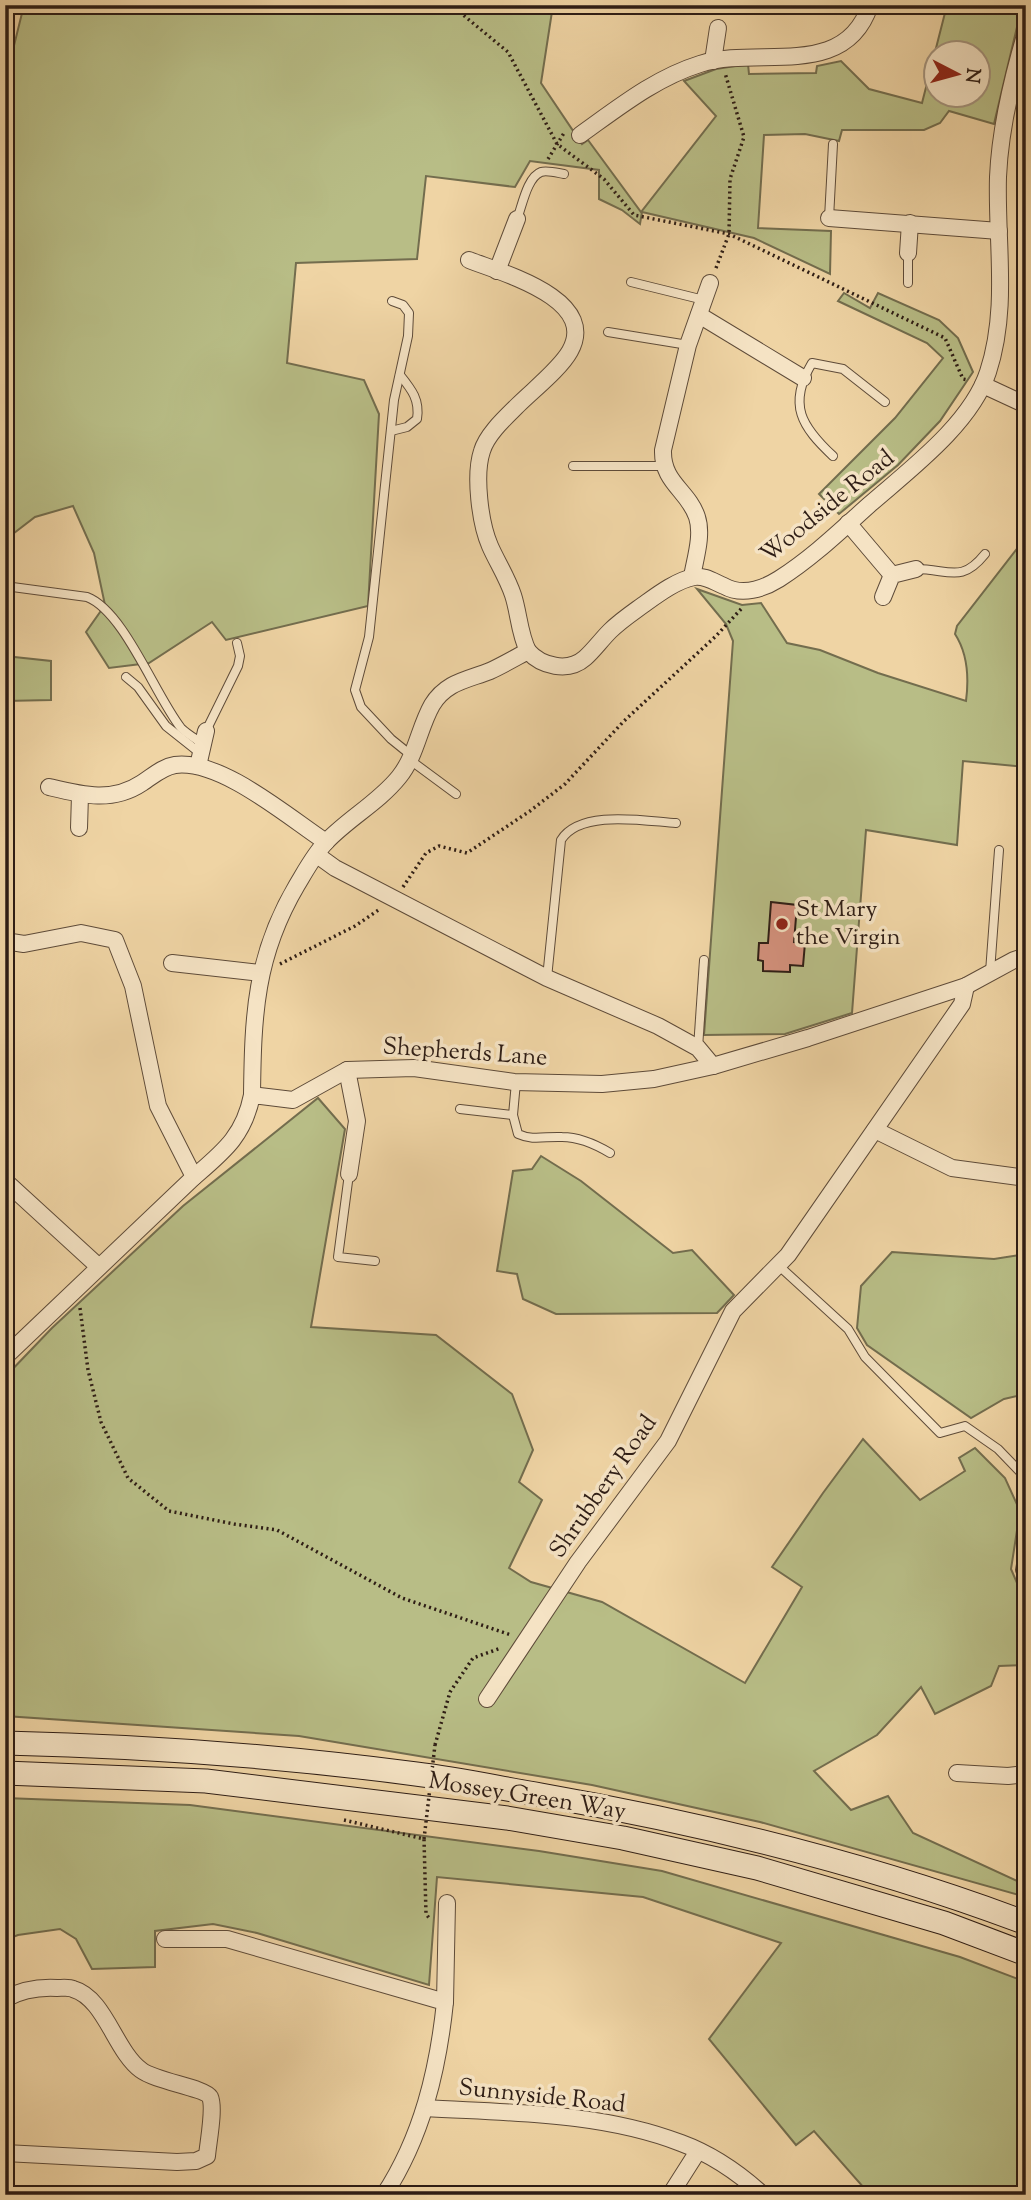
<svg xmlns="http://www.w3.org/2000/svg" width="1031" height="2200" font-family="'Sorts Mill Goudy',serif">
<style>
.green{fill:#b8bd86;stroke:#736d4e;stroke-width:2;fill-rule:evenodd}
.building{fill:#d5927e;stroke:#2e1d15;stroke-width:2}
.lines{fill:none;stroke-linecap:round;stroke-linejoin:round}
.service-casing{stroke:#5e4b39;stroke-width:10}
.minor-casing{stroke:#5e4b39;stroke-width:18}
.secondary-casing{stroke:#2e1d15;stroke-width:25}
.path{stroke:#2e1d15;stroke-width:3.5;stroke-dasharray:2 3.5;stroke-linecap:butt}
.service{stroke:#f5e3c4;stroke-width:8}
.minor{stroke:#f5e3c4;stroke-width:16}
.secondary{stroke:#f5e3c4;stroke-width:23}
.path-bridge{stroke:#2e1d15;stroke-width:3.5;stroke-dasharray:2 3.5;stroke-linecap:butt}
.poi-dot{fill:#8f2418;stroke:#f5e3c4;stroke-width:2.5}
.labels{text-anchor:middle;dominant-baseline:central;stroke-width:7;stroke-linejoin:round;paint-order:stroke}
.street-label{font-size:24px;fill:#2e1d15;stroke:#f5e3c4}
.poi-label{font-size:24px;fill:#2e1d15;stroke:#f5e3c4;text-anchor:start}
</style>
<rect width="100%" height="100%" fill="#efd4a4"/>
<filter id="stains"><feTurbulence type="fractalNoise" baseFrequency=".00286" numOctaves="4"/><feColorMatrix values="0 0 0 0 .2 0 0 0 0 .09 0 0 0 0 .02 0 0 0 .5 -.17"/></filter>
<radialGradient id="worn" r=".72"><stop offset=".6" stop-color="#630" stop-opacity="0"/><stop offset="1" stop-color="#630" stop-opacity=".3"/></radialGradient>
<g class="green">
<path d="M24 5H73L91 12 109 5H553L541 83 582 144 588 140 641 212 716 116 684 81 716 69 748 64 749 74 816 73 817 66 841 61 869 89 922 103 947 5 1022 6 994 124 949 111 940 123 924 130H842L839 141 805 134 764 135 758 228 831 231 830 274 754 238 642 212 640 224 622 210 599 199V170L530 161 515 187 426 176 417 259 296 263 287 363 364 380 379 414 368 606 226 640 212 622 149 663 109 668 86 632 105 605 94 553 73 506 35 517 5 540V82ZM936 52H978V94H936Z"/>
<polygon points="844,293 870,308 878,293 939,320 958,338 973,372 940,421 898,465 839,514 819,494 895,418 943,358 927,343 838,301"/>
<path d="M1026 537V767L963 761 957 845 866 830 852 1013 785 1034 704 1035 733 641 726 624 697 589 742 605 761 603 787 643 820 650 878 673 966 701C969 678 968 654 955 634L957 626Z"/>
<polygon points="5,656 51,661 51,700 5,701"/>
<polygon points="318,1098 345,1129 311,1327 436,1335 512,1394 533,1450 519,1482 542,1500 509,1568 531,1582 602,1602 745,1683 802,1587 772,1567 823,1493 863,1439 920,1500 965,1471 959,1458 975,1448 1005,1478 1020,1511 1011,1569 1026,1604 1026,1665 999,1666 991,1686 935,1714 921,1687 877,1735 814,1771 851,1810 888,1796 913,1833 1026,1885 1026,1897 760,1822 592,1785 299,1736 5,1716 5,1377 52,1328 183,1206"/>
<polygon points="541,1156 581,1181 673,1253 692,1250 734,1295 717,1313 556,1314 523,1299 517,1274 497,1271 513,1171 532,1169"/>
<polygon points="892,1252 994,1259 1026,1254 1026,1394 1004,1399 971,1418 867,1345 857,1328 861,1286"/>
<polygon points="5,1798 190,1805 539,1851 662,1871 960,1957 1026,1982 1026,2195 860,2195 865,2189 814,2131 796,2145 709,2039 781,1943 643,1897 437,1877 429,1985 257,1933 213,1924 155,1931 155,1967 92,1969 76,1939 60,1929 18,1935 5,1940"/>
</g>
<polygon class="building" points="771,902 797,905 794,942 805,943 803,966 790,965 790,972 763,971 763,961 758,960 759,943 768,943"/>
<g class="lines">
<defs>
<g id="service">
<polyline points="829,218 833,144"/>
<path d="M517 219C522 207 527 177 541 172 547 170 558 173 564 174"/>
<polyline points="631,282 704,300"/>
<polyline points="908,283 908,253"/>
<polyline points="392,301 403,305 409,313 408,336 394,400 369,637 355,690 361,707 391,739 412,756"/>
<polyline points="608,332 688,345"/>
<path d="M391 431 407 427 417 419C420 400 412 390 400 375"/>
<path d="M833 456C802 427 787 405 812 363L843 369 885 402"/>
<polyline points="573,466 663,466"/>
<path d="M916 569C949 569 961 584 985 554"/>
<path d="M5 586 87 597C124 611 155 695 181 728 187 734 196 739 203 744"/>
<polyline points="126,677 138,687 166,726 200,753"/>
<polyline points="206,731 238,666 240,656 237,643"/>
<polyline points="410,760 456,794"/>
<polyline points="990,972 999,850"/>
<path d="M547 978 561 840C580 809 645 821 676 823"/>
<polyline points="698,1048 704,960"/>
<path d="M516 1082 513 1115 518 1134C533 1141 546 1136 562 1137 580 1137 595 1144 610 1153"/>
<polyline points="460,1109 513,1115"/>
<polyline points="349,1174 338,1257 375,1261"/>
<polyline points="778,1265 848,1329 865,1357 940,1433 965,1426 998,1449 1026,1478"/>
<polyline points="1026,1537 1020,1570 1026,1587"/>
</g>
<g id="minor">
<polyline points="713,61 718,28"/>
<path d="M580 135C618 108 655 78 700 64 759 45 845 81 870 5"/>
<polyline points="829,218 999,231"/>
<polyline points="908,253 910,223"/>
<path d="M469 260C502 273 599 299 570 351 560 369 533 390 518 405 506 417 487 434 482 451 474 475 480 523 490 546 497 562 507 577 513 595 519 613 519 633 528 651"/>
<polyline points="497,271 517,219"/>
<polyline points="699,315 803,378"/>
<polyline points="983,385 1026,405"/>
<polyline points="848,523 892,575"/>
<path d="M692 577C695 559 703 535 697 517 688 490 662 483 663 450L688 345 710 283"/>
<polyline points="883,597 892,575 916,569"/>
<polyline points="198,766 206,731"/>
<path d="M49 787C82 795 112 803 142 783 153 776 162 767 175 765 221 759 288 817 326 842"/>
<polyline points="79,828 80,795"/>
<polyline points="317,855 335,868 547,978 658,1026 698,1048 713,1066"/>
<polyline points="5,941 24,944 81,933 115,940 133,986 158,1106 194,1177"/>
<polyline points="172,963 260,973"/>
<polyline points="347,1070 357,1121 349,1174"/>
<path d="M252 1095C253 1015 255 956 297 885 306 870 315 853 327 841 349 818 379 802 399 777 416 756 419 728 432 705 446 682 467 680 490 671 503 665 515 658 528 651 541 666 568 673 585 658 594 650 601 640 610 631 620 621 632 613 643 605 657 595 677 580 694 577 705 575 714 582 724 586 742 596 763 589 779 579 812 558 840 531 869 505 909 470 971 424 988 372 1009 308 996 243 998 177 1000 128 1012 79 1026 32"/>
<polyline points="875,1130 952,1168 1026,1178"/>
<polyline points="5,1181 99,1267"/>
<path d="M5 1357 194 1177C223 1152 244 1136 252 1095L293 1100 347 1070 414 1068 514 1082 602 1084 654 1079 713 1066 808 1038 966 986 1014 960 1026 956"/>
<polyline points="487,1699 578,1562 668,1441 733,1311 788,1255 962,1004 966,986"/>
<polyline points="957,1773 1008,1776 1026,1774"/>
<path d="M165 1939H227L445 2002C438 2070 422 2137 384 2195"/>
<path d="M5 1999C21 1990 39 1987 57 1988 62 1988 69 1987 73 1989 105 1998 115 2051 141 2070 155 2081 205 2088 210 2097 215 2108 208 2143 207 2156L196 2161 177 2162 5 2153"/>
<polyline points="445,2002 447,1903"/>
<path d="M425 2108C510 2113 601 2112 681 2143 711 2154 740 2174 763 2195"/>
<polyline points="670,2195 698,2151"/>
</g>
<g id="secondary">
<path d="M5 1743C143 1746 279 1756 416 1774 458 1779 499 1788 541 1795 705 1824 870 1864 1026 1923"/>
<polyline points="5,1773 206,1781 507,1818 623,1838 757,1868 944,1923 1026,1954"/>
</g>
</defs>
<use href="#service" class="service-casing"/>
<use href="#minor" class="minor-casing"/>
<use href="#secondary" class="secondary-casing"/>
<g class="path">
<polyline points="451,5 508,52 557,144 604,179 634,215 729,234 945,338 963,379 968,380"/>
<polyline points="548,159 564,133"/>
<polyline points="716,268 729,234 730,179 744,137 725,73"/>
<polyline points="403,887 426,853 439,846 467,853 530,811 565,784 624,721 716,636 742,608"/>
<polyline points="280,964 355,926 380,909"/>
<polyline points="80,1308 88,1370 101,1422 128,1478 169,1511 234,1524 277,1530 402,1598 511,1635"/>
<polyline points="435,1745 450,1692 473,1658 501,1648"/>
<polyline points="344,1820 424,1839 426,1914 430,1919"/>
<polyline points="408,2187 416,2195"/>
</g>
<use href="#service" class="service"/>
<use href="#minor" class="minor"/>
<use href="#secondary" class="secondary"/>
<polyline class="path-bridge" points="424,1839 435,1745"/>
</g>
<circle class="poi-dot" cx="782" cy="924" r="7"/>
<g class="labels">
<g class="street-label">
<text transform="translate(828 507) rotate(-39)">Woodside Road</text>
<text transform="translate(465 1053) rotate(4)">Shepherds Lane</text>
<text transform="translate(604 1487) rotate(-55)">Shrubbery Road</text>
<text transform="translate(527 1797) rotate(9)">Mossey Green Way</text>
<text transform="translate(542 2097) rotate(6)">Sunnyside Road</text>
</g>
<g class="poi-label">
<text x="796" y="910">St Mary<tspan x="796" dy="28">the Virgin</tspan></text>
</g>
</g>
<rect width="1031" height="2200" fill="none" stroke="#efd4a4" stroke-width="28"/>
<rect x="7" y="7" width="1017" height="2186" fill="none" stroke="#2e1d15" stroke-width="3.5"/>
<rect x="14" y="14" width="1003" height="2172" fill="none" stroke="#2e1d15" stroke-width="2"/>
<g transform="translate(957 74) rotate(96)"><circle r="33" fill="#f5e3c4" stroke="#a5947e" stroke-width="2"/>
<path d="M0-5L12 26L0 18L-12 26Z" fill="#8f2418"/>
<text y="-10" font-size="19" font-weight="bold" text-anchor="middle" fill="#2e1d15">N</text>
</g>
<rect width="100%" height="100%" filter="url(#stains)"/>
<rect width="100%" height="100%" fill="url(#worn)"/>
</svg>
